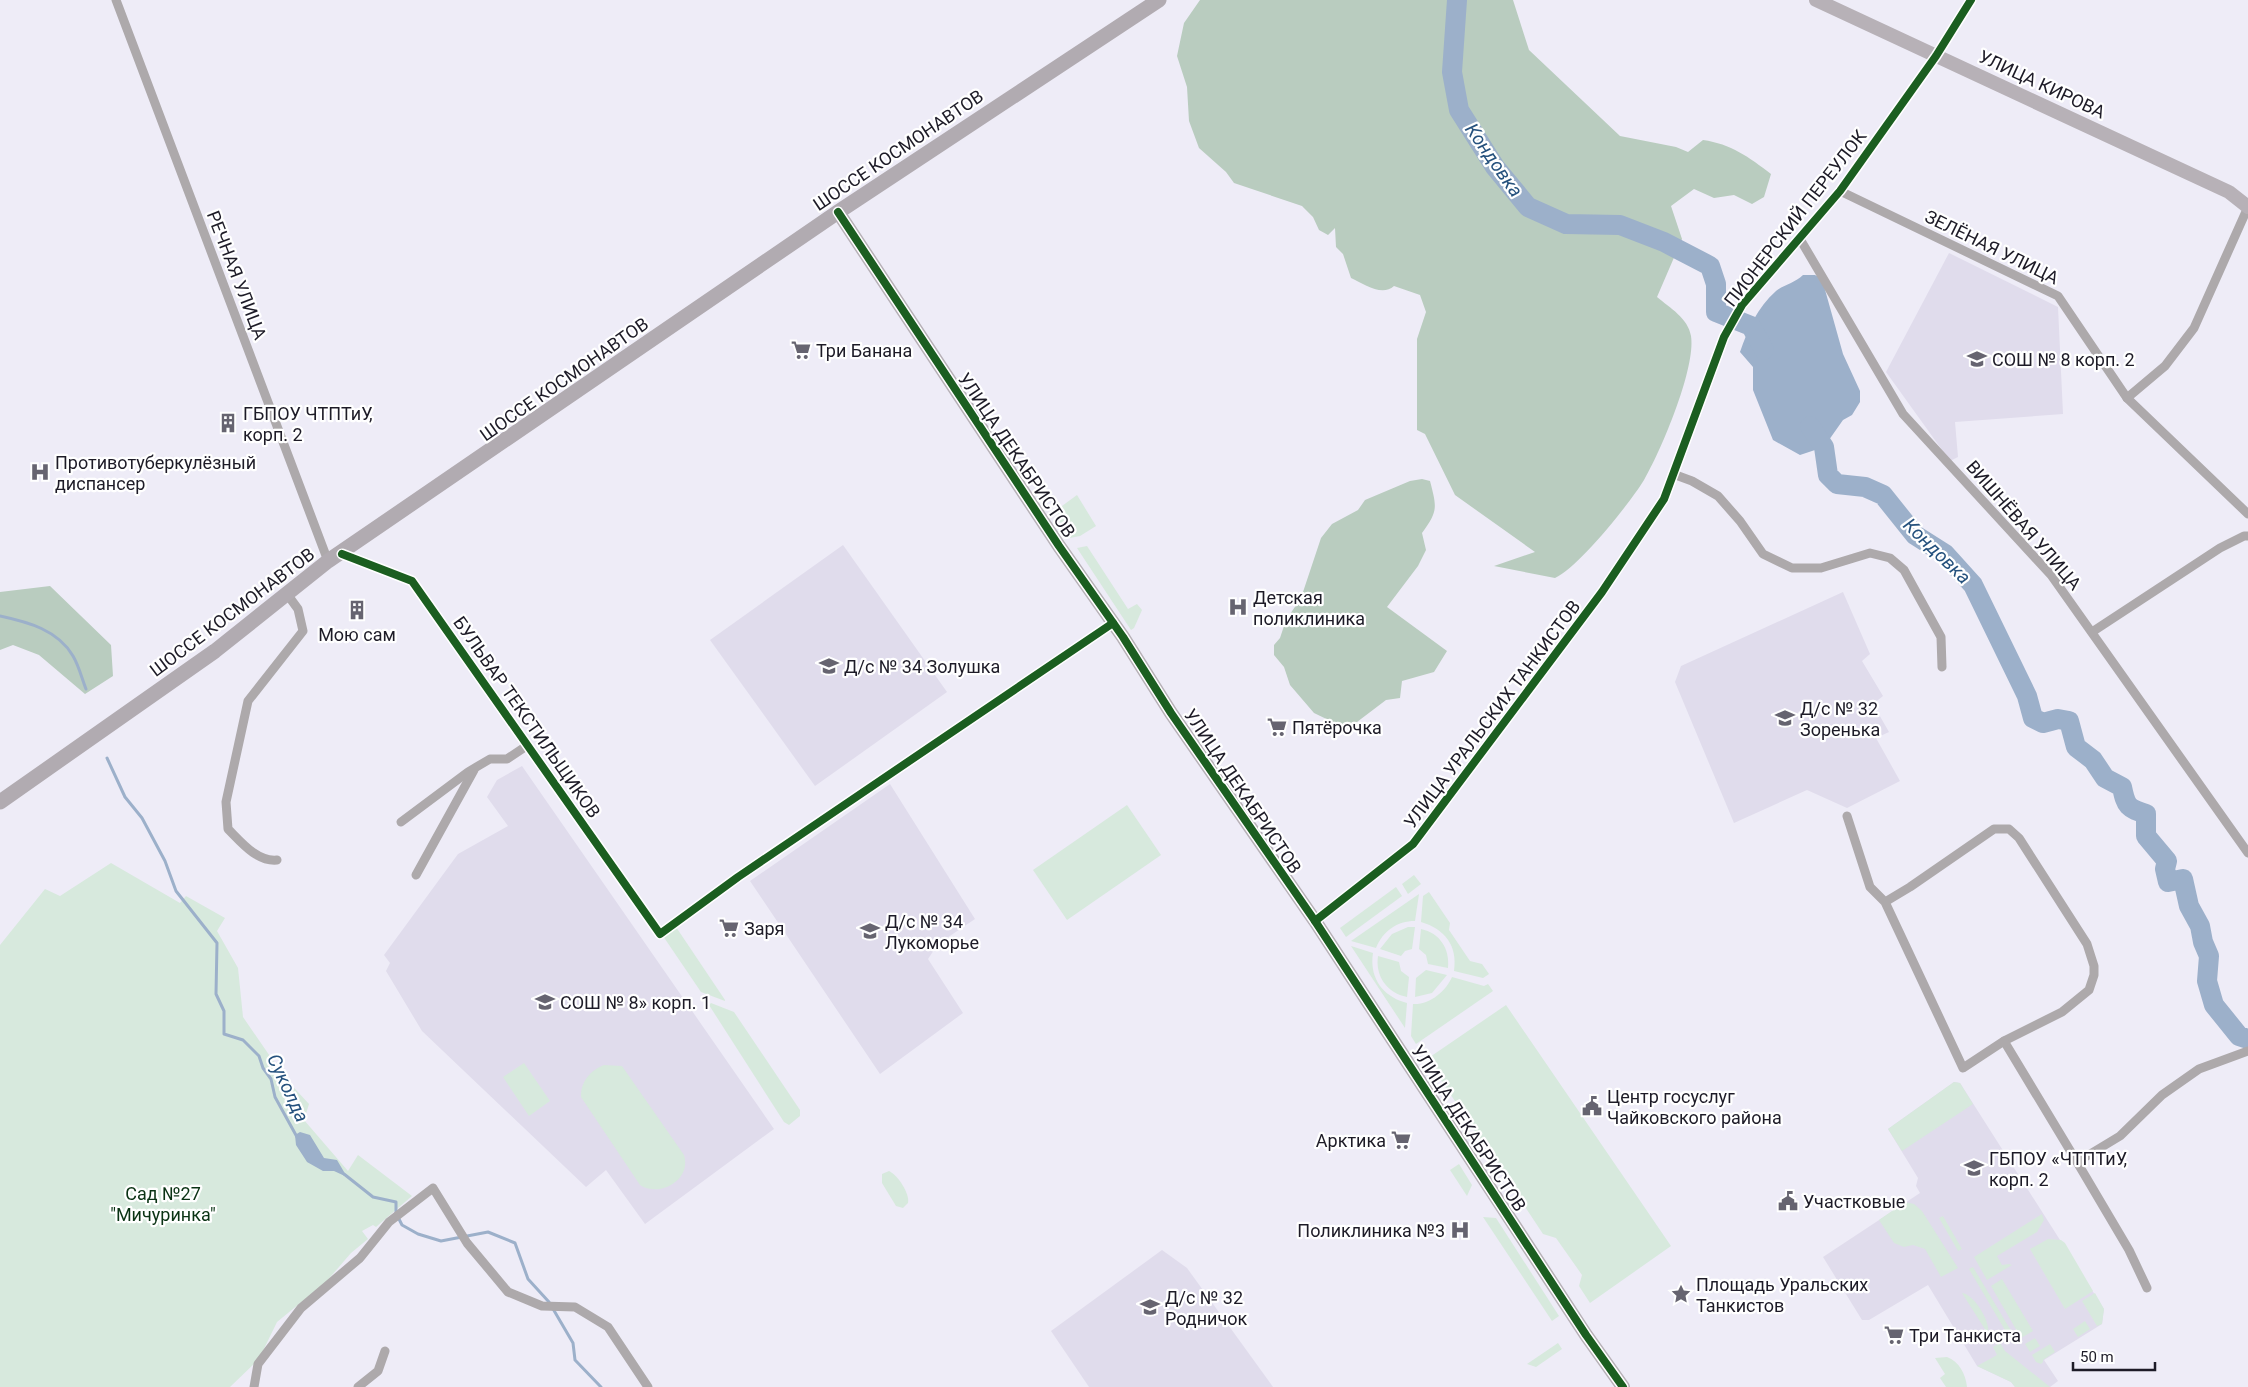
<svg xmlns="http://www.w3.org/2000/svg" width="2248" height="1387" font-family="Roboto,sans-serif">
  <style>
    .education { fill: #e0dcec }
    .green { fill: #d7e9dd }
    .forest { fill: #b9ccbf }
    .water { fill: #9cb0ca }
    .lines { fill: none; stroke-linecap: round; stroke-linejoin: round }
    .stream { stroke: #9cb0ca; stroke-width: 3 }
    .river { stroke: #9cb0ca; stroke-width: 20 }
    .street { stroke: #ada9ab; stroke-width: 9 }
    .secondary { stroke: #b7b1b7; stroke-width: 14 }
    .primary { stroke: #b1abb1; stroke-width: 15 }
    .cycleway-casing { stroke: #fff; stroke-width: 11 }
    .cycleway { stroke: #1b5e20; stroke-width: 8 }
    .labels { text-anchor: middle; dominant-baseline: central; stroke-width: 4.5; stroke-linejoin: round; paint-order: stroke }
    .street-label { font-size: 18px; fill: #1d1b27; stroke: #fff }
    .poi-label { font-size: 18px; fill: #1d1b27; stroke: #fff; text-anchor: start }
    .park-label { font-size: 18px; fill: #0a3314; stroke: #fff }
    .water-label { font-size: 19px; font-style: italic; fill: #25517d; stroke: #fff }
  </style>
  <rect width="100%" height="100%" fill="#eeecf7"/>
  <g class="education">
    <path d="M 1949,253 L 2058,307 L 2063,414 L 1955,422 L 1958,457 L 1950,461 L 1886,372 Z"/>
    <path d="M 843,545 L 947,692 L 815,786 L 710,640 Z"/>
    <path d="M 1843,592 L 1870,654 L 1862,661 L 1883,696 L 1873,704 L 1889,732 L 1876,738 L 1900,781 L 1847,808 L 1807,790 L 1734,823 L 1675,682 L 1681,666 Z"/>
    <path d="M 522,766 L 774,1129 L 645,1224 L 606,1170 L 586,1187 L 422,1031 L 386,971 L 390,963 L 384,955 L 458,854 L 508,826 L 487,797 L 497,780 Z"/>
    <path d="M 890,784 L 975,919 L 938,944 L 928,959 L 963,1013 L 880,1074 L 750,881 Z"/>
    <path d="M 1954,1082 L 1960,1083 L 2104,1309 L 2102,1324 L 2044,1360 L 2058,1381 L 2050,1387 L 2015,1387 L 2011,1382 L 1977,1366 L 1928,1285 L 1869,1320 L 1862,1320 L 1823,1257 L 1920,1193 L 1916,1186 L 1918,1178 L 1888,1129 Z"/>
    <path d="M 1162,1250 L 1187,1268 L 1273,1387 L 1089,1387 L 1051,1331 Z"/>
  </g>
  <g class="green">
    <path d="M 1077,495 L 1096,526 L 1080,536 L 1070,538 L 1057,517 L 1062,506 Z"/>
    <path d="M 1087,546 L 1128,609 L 1137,604 L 1142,610 L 1134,628 L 1131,630 L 1077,548 Z"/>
    <path d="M 1127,805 L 1161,855 L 1067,920 L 1033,870 Z"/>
    <path d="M 111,863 L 180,903 L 186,896 L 225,918 L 217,931 L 238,968 L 243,1017 L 285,1078 L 309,1104 L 304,1120 L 348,1171 L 358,1155 L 412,1196 L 376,1227 L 373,1225 L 362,1231 L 368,1239 L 351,1253 L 326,1282 L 277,1322 L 259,1359 L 230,1387 L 0,1387 L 0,945 L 45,889 L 60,896 Z"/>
    <path d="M 1414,875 L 1421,884 L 1408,894 L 1402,884 Z"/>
    <path d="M 1396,887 L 1402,896 L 1346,937 L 1340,928 Z"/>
    <path d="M 1429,892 L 1450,923 L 1449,930 L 1470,961 L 1482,964 L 1489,974 L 1483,978 L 1454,971 C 1458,946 1445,929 1421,922 L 1423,896 Z"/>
    <path d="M 1419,894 L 1415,921 C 1397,921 1383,931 1376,948 L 1351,941 Z"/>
    <path d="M 676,927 L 725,1000 L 725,1001 L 701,992 L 663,936 Z"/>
    <path d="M 1408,927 L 1415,927 L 1412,949 L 1405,951 L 1401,956 L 1380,949 L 1392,934 Z"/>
    <path d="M 1421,929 C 1440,933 1450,949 1448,968 L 1428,964 L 1426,955 L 1419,949 Z"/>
    <path d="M 1351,946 L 1373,953 C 1369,978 1383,997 1407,1003 L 1405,1028 Z"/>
    <path d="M 1378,956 L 1399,962 L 1401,971 L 1409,977 L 1407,997 C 1387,993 1375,976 1378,956 Z"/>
    <path d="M 1426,970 L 1447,975 L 1432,993 L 1415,997 L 1416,978 Z"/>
    <path d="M 1452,977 L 1484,986 L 1488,984 L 1493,991 L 1416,1044 L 1411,1036 L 1413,1004 C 1430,1005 1446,991 1452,977 Z"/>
    <path d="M 711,1003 L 734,1012 L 800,1110 L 800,1116 L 789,1125 L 784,1122 L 709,1005 Z"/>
    <path d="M 1506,1005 L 1671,1246 L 1590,1303 L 1579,1286 L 1582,1275 L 1556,1238 L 1543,1234 L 1427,1059 Z"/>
    <path d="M 524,1063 L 550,1101 L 529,1116 L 503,1077 Z"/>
    <path d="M 604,1065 L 622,1066 L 684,1155 C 692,1180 659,1198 640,1185 L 581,1097 C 580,1082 591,1070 604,1065 Z"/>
    <path d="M 1954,1082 L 1960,1083 L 1973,1104 L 1902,1151 L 1888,1129 Z"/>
    <path d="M 1459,1164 L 1472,1185 L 1467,1196 L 1450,1170 Z"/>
    <path d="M 889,1171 C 898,1175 910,1194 908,1203 L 903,1208 L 896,1206 L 882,1183 L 882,1174 Z"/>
    <path d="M 1905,1202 L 1914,1204 L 1922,1211 L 1958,1268 L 1941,1277 L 1925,1249 L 1913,1245 L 1904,1247 L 1894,1243 L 1879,1220 Z"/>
    <path d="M 2042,1214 L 2044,1220 L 2037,1232 L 1997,1256 L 2002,1265 L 2009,1264 L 2012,1265 L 1987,1280 L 1974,1257 Z"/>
    <path d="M 1943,1216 L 1962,1249 L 1958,1251 L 1939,1218 Z"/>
    <path d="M 1483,1217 L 1496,1218 L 1559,1316 L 1552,1321 Z"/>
    <path d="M 2048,1239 L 2061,1240 L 2065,1243 L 2093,1291 L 2065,1309 L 2030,1249 Z"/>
    <path d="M 1973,1267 L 2016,1339 L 2012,1342 L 1969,1269 Z"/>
    <path d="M 2002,1279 L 2033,1331 L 2021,1338 L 1991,1286 Z"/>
    <path d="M 1962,1293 C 1974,1294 1991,1322 1988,1334 Z"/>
    <path d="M 2095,1293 L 2104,1309 L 2102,1324 L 2097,1326 L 2082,1301 Z"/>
    <path d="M 2085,1321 L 2090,1329 L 2078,1337 L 2073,1329 Z"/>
    <path d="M 2035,1338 L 2040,1346 L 2030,1352 L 2025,1344 Z"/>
    <path d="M 1558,1343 L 1562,1349 L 1536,1367 L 1527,1364 Z"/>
    <path d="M 2000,1343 L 2005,1351 L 2050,1387 L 2015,1387 L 2011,1382 L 1977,1366 L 1997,1355 L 1993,1347 Z"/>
    <path d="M 2050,1344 L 2055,1352 L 2043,1360 L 2043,1362 L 2041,1364 L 2036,1362 L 2032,1355 Z"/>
    <path d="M 1947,1357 C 1959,1361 1966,1375 1967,1387 L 1946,1387 L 1940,1378 L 1945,1374 L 1935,1358 Z"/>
  </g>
  <g class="forest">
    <path d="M 1200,0 L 1513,0 L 1529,50 L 1620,136 L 1676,147 L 1688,152 L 1703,140 C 1731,144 1749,157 1771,174 L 1764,197 L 1752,204 L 1734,195 L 1714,198 L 1694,189 L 1671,206 L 1682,239 L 1657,297 C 1670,308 1688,318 1691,336 C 1696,368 1661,451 1644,480 C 1630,503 1578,568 1555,578 L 1494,566 L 1535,552 L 1455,495 L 1425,434 L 1417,430 L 1417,339 L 1426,312 L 1420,295 L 1394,286 C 1382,297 1364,284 1351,278 L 1343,254 L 1336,247 L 1335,228 L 1328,235 L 1319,230 L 1313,217 L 1302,206 L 1234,183 L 1226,172 L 1199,148 L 1189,121 L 1187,87 L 1177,56 L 1184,23 Z"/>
    <path d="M 1422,479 L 1430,481 C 1437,508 1438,511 1422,533 L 1426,550 L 1418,566 L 1387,607 L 1447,651 L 1434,672 L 1402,681 L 1400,698 L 1386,700 L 1357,722 L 1341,726 L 1314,713 L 1290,685 L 1284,667 L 1274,655 L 1274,645 L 1280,638 L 1286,620 L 1301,598 L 1321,538 L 1332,524 L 1358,510 L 1365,500 L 1410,481 Z"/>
    <path d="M 50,586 L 111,645 L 113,676 L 85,694 L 39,655 L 13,645 L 0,650 L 0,592 Z"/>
  </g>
  <g class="water">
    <path d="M 1803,275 L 1815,275 L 1822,279 L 1843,354 L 1860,391 L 1860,402 L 1852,415 L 1843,420 L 1824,447 L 1800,455 L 1773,440 L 1753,390 L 1753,367 L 1740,352 C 1748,329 1757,308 1776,291 C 1785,284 1795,283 1803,275 Z"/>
    <path d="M 300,1132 L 310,1135 L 324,1158 L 337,1160 L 347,1177 L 334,1171 L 323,1171 L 307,1162 L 296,1145 L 295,1135 Z"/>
  </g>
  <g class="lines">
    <g class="stream">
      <path d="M 0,616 C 28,622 58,630 73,656 C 79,666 82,679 86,689"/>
      <path d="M 107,758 L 125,797 L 142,818 L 165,861 L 176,891 L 217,943 L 216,994 L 224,1011 L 224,1034 L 243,1040 L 259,1056 L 263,1068 L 271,1079 L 275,1097 L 297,1137"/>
      <path d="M 344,1174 L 373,1197 L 396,1202 L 396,1213 L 402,1225 L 418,1234 L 441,1241 L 488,1232 L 515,1243 L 528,1279 L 549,1302 L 573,1343 L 575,1360 L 601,1387"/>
    </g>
    <g class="river">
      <path d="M 1457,0 L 1452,72 L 1459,110 L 1495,167 L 1528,207 L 1566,224 L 1620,225 L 1664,242 L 1710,266 L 1716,284 L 1716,312 L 1751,326 L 1764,350"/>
      <path d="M 1810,426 L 1824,447 L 1828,475 L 1837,484 L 1865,487 L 1883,495 L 1915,535 L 1945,554 L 1973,585 L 2027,696 L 2033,718 L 2043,723 L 2058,719 L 2069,721 L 2076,747 L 2093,760 L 2105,778 L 2122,787 C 2126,807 2128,808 2146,814 L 2146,836 L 2167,861 L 2165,869 L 2168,882 L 2183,879 L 2189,906 L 2200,926 L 2203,942 L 2209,956 L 2207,981 L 2214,1005 L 2239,1036 L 2248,1039"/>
    </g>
    <g class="street">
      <path d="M 116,0 L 328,561"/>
      <path d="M 1840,191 L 2058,296 L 2127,398 L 2248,514"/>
      <path d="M 1800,239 L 1903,414 L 2051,575 L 2248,853"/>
      <path d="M 2127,398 L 2165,366 L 2194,328 L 2248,207"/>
      <path d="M 1673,474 L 1692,481 L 1718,496 L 1740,521 L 1763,554 L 1792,568 L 1821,568 L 1870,553 L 1890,558 L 1904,570 L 1941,637 L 1942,667"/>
      <path d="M 342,554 L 412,581 L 660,934 L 738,877 L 1113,623"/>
      <path d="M 2092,632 L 2220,548 L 2244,536 L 2248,536"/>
      <path d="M 1847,816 L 1870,887 L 1885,902 L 1963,1068 L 2004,1041 L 2062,1012 L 2089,990 L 2094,975 L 2094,966 L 2087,944 L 2019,838 L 2009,829 L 1994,829 L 1910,887 L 1885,902"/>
      <path d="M 401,822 L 468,772 L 490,759 L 507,759 L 528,745"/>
      <path d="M 277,860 C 257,862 241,842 228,829 L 226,802 L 248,701 L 303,631 L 298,609 L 287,594"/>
      <path d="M 416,875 L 474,770"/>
      <path d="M 1315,921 L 1413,844 L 1602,592 L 1664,499 L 1724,337 L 1742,305 L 1840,191 L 1936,56 L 1971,0"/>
      <path d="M 2004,1041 L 2077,1162"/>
      <path d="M 2147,1288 L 2129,1250 L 2077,1162 L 2120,1136 L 2162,1095 L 2199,1069 L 2248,1051"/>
      <path d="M 254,1387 L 258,1364 L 301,1308 L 360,1258 L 389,1222 L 433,1188 L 467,1243 L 508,1292 L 542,1306 L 575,1307 L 608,1327 L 648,1387"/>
      <path d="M 358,1387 L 378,1371 L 385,1351"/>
    </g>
    <g class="secondary">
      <path d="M 1816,0 L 2229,192 L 2248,207"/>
      <path d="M 838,212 L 1059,546 L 1123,637 L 1171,713 L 1315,921 L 1586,1335 L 1623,1387"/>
    </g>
    <path class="primary" d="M 0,802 L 215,651 L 328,561 L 838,212 L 1159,0"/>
    <defs>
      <g id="cycleway">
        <path d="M 838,212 L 1059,546 L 1123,637 L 1171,713 L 1315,921 L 1586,1335 L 1623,1387"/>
        <path d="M 342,554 L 412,581 L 660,934 L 738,877 L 1113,623"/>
        <path d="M 1315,921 L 1413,844 L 1602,592 L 1664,499 L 1724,337 L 1742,305 L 1840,191 L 1936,56 L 1971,0"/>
      </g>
    </defs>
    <use href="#cycleway" class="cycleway-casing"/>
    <use href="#cycleway" class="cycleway"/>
  </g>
  <defs>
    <symbol id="supermarket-bare" viewBox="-9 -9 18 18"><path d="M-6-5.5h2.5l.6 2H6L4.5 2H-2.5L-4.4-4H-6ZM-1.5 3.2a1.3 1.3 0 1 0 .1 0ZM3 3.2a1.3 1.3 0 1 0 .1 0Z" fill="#666470" stroke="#fff" stroke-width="2.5" paint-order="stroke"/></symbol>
    <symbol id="school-bare" viewBox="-9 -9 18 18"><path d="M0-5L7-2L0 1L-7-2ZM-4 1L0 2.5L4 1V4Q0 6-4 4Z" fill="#666470" stroke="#fff" stroke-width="2.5" paint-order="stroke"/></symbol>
    <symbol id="building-bare" viewBox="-9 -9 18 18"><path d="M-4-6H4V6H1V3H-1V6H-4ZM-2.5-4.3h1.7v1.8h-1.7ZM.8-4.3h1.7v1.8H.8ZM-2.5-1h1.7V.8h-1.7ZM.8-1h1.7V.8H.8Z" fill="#666470" stroke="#fff" stroke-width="2.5" paint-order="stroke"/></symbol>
    <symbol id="hospital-bare" viewBox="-9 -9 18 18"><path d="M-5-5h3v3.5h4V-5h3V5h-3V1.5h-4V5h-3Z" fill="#666470" stroke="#fff" stroke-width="2.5" paint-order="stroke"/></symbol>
    <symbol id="civic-bare" viewBox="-9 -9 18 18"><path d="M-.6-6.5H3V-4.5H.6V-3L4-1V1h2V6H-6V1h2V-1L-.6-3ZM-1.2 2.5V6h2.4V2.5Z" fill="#666470" stroke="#fff" stroke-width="2.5" paint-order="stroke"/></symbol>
    <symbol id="university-bare" viewBox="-9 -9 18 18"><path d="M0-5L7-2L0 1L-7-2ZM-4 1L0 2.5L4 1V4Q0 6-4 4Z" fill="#666470" stroke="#fff" stroke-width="2.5" paint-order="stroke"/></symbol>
    <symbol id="sight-bare" viewBox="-9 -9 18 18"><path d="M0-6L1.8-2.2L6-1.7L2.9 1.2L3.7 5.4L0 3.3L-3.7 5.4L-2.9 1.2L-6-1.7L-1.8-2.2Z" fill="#666470" stroke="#fff" stroke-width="2.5" paint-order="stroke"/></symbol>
  </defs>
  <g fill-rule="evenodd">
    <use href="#supermarket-bare" x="787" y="336" width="28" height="28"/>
    <use href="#school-bare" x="1963" y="345" width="28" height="28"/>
    <use href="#building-bare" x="214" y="409" width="28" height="28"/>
    <use href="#hospital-bare" x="26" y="458" width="28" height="28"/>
    <use href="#hospital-bare" x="1224" y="593" width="28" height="28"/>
    <use href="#building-bare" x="343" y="596" width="28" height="28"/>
    <use href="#school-bare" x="815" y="652" width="28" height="28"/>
    <use href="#school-bare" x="1771" y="704" width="28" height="28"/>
    <use href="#supermarket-bare" x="1263" y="713" width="28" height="28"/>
    <use href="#supermarket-bare" x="715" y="914" width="28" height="28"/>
    <use href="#school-bare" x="856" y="917" width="28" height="28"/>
    <use href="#school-bare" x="531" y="988" width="28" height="28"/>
    <use href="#civic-bare" x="1578" y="1092" width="28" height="28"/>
    <use href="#supermarket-bare" x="1387" y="1126" width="28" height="28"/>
    <use href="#university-bare" x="1960" y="1154" width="28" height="28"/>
    <use href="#civic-bare" x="1774" y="1187" width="28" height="28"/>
    <use href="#hospital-bare" x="1446" y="1216" width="28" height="28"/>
    <use href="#sight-bare" x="1667" y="1280" width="28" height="28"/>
    <use href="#school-bare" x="1136" y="1293" width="28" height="28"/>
    <use href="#supermarket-bare" x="1880" y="1321" width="28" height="28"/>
  </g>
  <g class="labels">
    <g class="street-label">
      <text transform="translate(2042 84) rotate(25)">УЛИЦА КИРОВА</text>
      <text transform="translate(898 150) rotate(-34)">ШОССЕ КОСМОНАВТОВ</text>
      <text transform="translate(1795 218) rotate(-52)">ПИОНЕРСКИЙ ПЕРЕУЛОК</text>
      <text transform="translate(1992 247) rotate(26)">ЗЕЛЁНАЯ УЛИЦА</text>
      <text transform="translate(237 275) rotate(69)">РЕЧНАЯ УЛИЦА</text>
      <text transform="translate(564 379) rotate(-35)">ШОССЕ КОСМОНАВТОВ</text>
      <text transform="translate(1017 455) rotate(56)">УЛИЦА ДЕКАБРИСТОВ</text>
      <text transform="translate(2024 525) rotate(49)">ВИШНЁВАЯ УЛИЦА</text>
      <text transform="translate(232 612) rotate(-37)">ШОССЕ КОСМОНАВТОВ</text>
      <text transform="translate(1492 714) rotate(-53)">УЛИЦА УРАЛЬСКИХ ТАНКИСТОВ</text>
      <text transform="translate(527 717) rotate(55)">БУЛЬВАР ТЕКСТИЛЬЩИКОВ</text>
      <text transform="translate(1243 791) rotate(56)">УЛИЦА ДЕКАБРИСТОВ</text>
      <text transform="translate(1469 1128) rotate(57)">УЛИЦА ДЕКАБРИСТОВ</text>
    </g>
    <g class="poi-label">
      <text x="816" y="350">Три Банана</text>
      <text x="1992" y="359">СОШ № 8 корп. 2</text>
      <text x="243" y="413">ГБПОУ ЧТПТиУ,<tspan x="243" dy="21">корп. 2</tspan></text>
      <text x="55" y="462">Противотуберкулёзный<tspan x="55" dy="21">диспансер</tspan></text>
      <text x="1253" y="597">Детская<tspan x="1253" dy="21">поликлиника</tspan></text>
      <text x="357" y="634" text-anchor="middle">Мою сам</text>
      <text x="844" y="666">Д/с № 34 Золушка</text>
      <text x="1800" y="708">Д/с № 32<tspan x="1800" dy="21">Зоренька</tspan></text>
      <text x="1292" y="727">Пятёрочка</text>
      <text x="885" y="921">Д/с № 34<tspan x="885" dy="21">Лукоморье</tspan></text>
      <text x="744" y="928">Заря</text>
      <text x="560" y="1002">СОШ № 8» корп. 1</text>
      <text x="1607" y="1096">Центр госуслуг<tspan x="1607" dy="21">Чайковского района</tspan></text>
      <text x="1386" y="1140" text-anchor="end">Арктика</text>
      <text x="1989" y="1158">ГБПОУ «ЧТПТиУ,<tspan x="1989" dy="21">корп. 2</tspan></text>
      <text x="1803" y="1201">Участковые</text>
      <text x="1445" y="1230" text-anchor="end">Поликлиника №3</text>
      <text x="1696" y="1284">Площадь Уральских<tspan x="1696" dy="21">Танкистов</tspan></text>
      <text x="1165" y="1297">Д/с № 32<tspan x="1165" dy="21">Родничок</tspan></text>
      <text x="1909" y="1335">Три Танкиста</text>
    </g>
    <g class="park-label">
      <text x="163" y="1193">Сад №27<tspan x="163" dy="21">"Мичуринка"</tspan></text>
    </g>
    <g class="water-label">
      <text transform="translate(1494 160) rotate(55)">Кондовка</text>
      <text transform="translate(1937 551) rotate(44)">Кондовка</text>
      <text transform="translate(288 1088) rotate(65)">Суколда</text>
    </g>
  </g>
  <path d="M2073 1362v8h82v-8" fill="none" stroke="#1d1b27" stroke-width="2.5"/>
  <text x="2080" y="1362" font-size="15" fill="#1d1b27" stroke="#ffffff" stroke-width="4" paint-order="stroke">50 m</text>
</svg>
